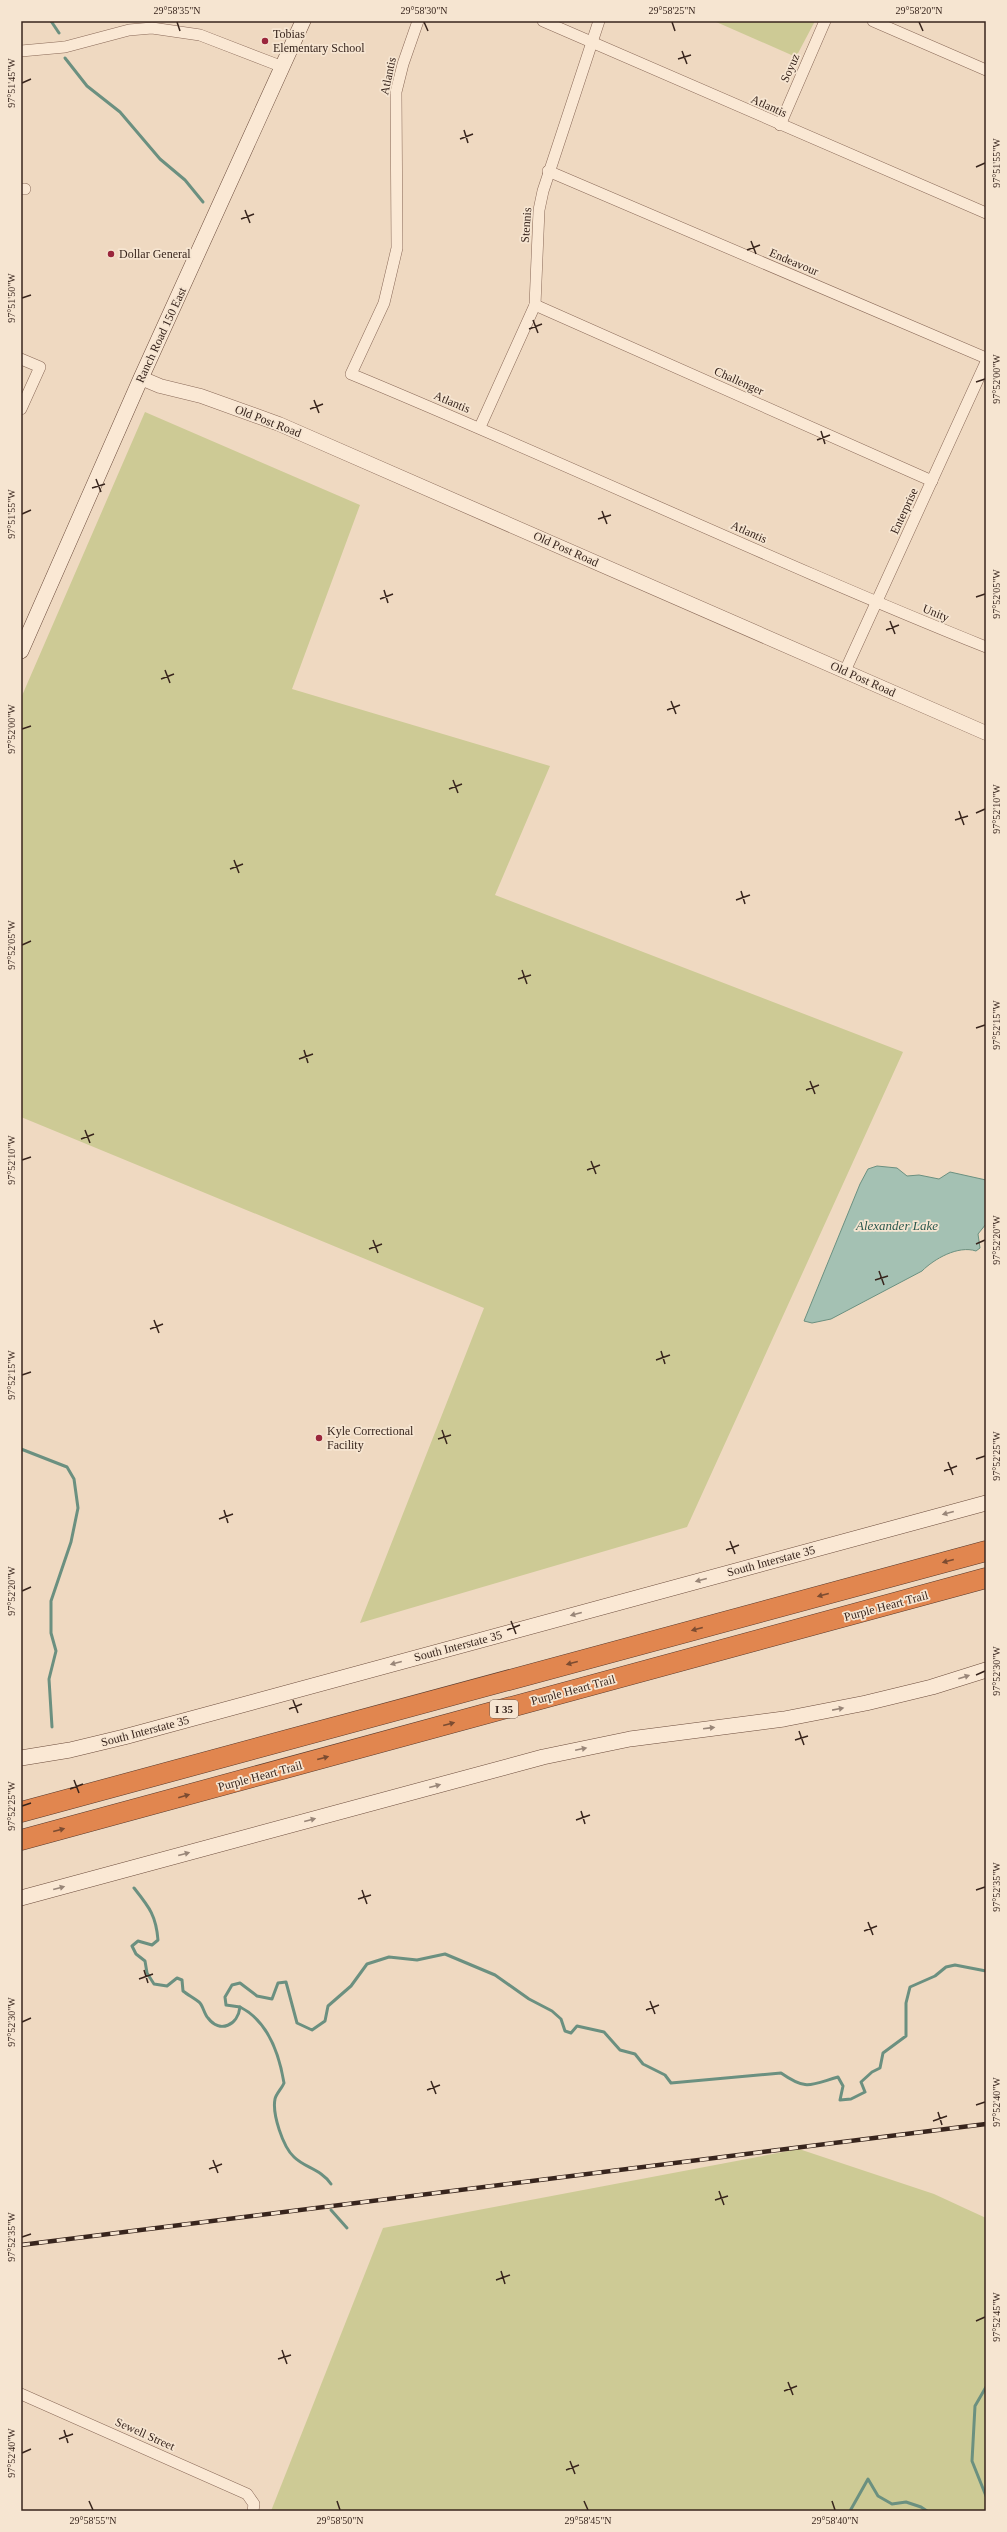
<svg xmlns="http://www.w3.org/2000/svg" width="1007" height="2532" font-family="Georgia,serif">
  <style>
    .green { fill: #cdca95 }
    .water { fill: #a4c1b3; stroke: #6b9080 }
    .lines { fill: none; stroke-linecap: round; stroke-linejoin: round }
    .stream { stroke: #6b9080; stroke-width: 3 }
    .minor-casing { stroke: #896958; stroke-width: 12 }
    .tertiary-casing { stroke: #896958; stroke-width: 15 }
    .secondary-casing { stroke: #6b4b3b; stroke-width: 16 }
    .motorway-casing { stroke: #57392d; stroke-width: 21 }
    .minor { stroke: #fae8d4; stroke-width: 11 }
    .tertiary { stroke: #fae8d4; stroke-width: 14 }
    .secondary { stroke: #fae8d4; stroke-width: 15 }
    .motorway { stroke: #e1864f; stroke-width: 20 }
    .rail-casing { stroke: #38251d; stroke-width: 4.5 }
    .rail { stroke: #f6e5d1; stroke-width: 3; stroke-dasharray: 9; stroke-linecap: butt }
    .oneway { fill: #998678 }
    .oneway2 { fill: #7c4c31 }
    .ticks { fill: none; stroke: #38251d; stroke-width: 1.5 }
    .poi-dot { fill: #9a263c; stroke: #f6e5d1; stroke-width: 1.5 }
    .labels { text-anchor: middle; dominant-baseline: central; stroke-width: 3.5; stroke-linejoin: round; paint-order: stroke }
    .shield { fill: #f6e5d1; stroke: #715f53; stroke-width: 1 }
    .shield-label { font-size: 11px; font-weight: bold; fill: #38251d }
    .poi-label { font-size: 12px; fill: #38251d; stroke: #f6e5d1; text-anchor: start }
    .street-label { font-size: 12px; fill: #38251d; stroke: #f6e5d1 }
    .water-label { font-size: 13px; font-style: italic; fill: #2c594e; stroke: #f6e5d1 }
    .neatline { fill: none; stroke: #38251d; stroke-width: 1.5 }
    .ticks-label { font-size: 10px; text-anchor: middle; fill: #38251d }
  </style>
  <rect width="100%" height="100%" fill="#efd9c1"/>
  <g class="green">
    <path d="M 714,21 L 815,21 L 796,57 Z"/>
    <path d="M 145,412 L 360,505 L 292,689 L 550,766 L 495,895 L 903,1052 L 687,1527 L 360,1623 L 484,1308 L 21,1117 L 21,698 Z"/>
    <path d="M 799,2149 L 934,2194 L 986,2218 L 986,2511 L 271,2511 L 383,2228 Z"/>
  </g>
  <path class="water" d="M 877,1166 L 897,1168 L 907,1176 L 919,1175 L 939,1179 L 950,1172 L 986,1180 L 986,1224 L 978,1234 L 980,1248 L 976,1251 C 958,1245 934,1259 922,1271 L 831,1319 L 812,1323 L 804,1321 L 860,1184 L 868,1169 Z"/>
  <g class="lines">
    <g class="stream">
      <path d="M 51,21 L 59,33"/>
      <path d="M 65,58 L 87,86 L 120,112 L 160,159 L 185,180 L 203,202"/>
      <path d="M 21,1449 L 67,1467 L 74,1479 L 78,1508 L 71,1542 L 51,1601 L 51,1633 L 56,1651 L 49,1679 L 52,1727"/>
      <path d="M 134,1888 C 149,1907 156,1915 158,1940 L 152,1945 L 138,1941 L 132,1946 L 136,1954 L 145,1961 L 147,1973 L 154,1984 L 167,1986 L 177,1978 L 182,1980 L 183,1991 C 188,1995 194,1998 199,2002 C 203,2005 204,2014 208,2018 C 220,2034 238,2025 240,2007 C 268,2021 279,2053 284,2083 C 282,2088 276,2094 275,2099 C 272,2114 283,2147 294,2157 C 305,2168 321,2169 331,2184"/>
      <path d="M 240,2007 L 226,2005 L 225,1997 L 232,1985 L 240,1983 L 257,1996 L 272,1999 L 278,1983 L 286,1982 L 297,2023 L 312,2030 L 325,2021 L 328,2006 L 351,1986 L 367,1964 L 389,1957 L 417,1960 L 445,1954 L 495,1975 L 529,1999 L 552,2011 L 561,2019 L 565,2031 L 571,2033 L 577,2026 L 604,2032 L 620,2050 L 635,2054 L 643,2064 L 665,2075 L 671,2083 L 781,2073 C 807,2091 810,2085 838,2077 L 843,2086 L 840,2100 L 851,2099 L 865,2092 L 861,2082 L 872,2072 L 880,2068 L 883,2053 L 906,2036 L 906,2003 L 910,1987 L 935,1976 L 946,1967 L 955,1965 L 986,1971"/>
      <path d="M 331,2210 L 347,2228"/>
      <path d="M 986,2387 L 975,2406 L 972,2461 L 986,2496"/>
      <path d="M 850,2511 L 868,2479 L 878,2496 L 892,2504 L 906,2502 L 921,2507 L 927,2511"/>
    </g>
    <defs>
      <g id="minor">
        <path d="M 418,21 L 403,64 L 396,92 L 397,248 L 384,303 L 351,374 C 564,462 772,561 986,647"/>
        <path d="M 543,21 L 986,213"/>
        <path d="M 873,21 L 986,70"/>
        <path d="M 21,51 L 65,47 L 129,30 L 152,28 L 200,35 L 283,67"/>
        <path d="M 780,125 L 825,21"/>
        <path d="M 548,171 L 986,358"/>
        <path d="M 21,189 L 25,189"/>
        <path d="M 535,305 L 932,481"/>
        <path d="M 21,359 L 40,367 L 21,409"/>
        <path d="M 480,427 L 535,305 L 539,210 L 543,191 L 599,21"/>
        <path d="M 845,671 L 986,362"/>
        <path d="M 21,2394 L 247,2494 L 254,2504 L 253,2511"/>
      </g>
      <path id="tertiary" d="M 141,378 L 160,386 L 201,396 L 279,424 L 986,733"/>
      <g id="secondary">
        <path d="M 21,651 L 141,378 L 303,21"/>
        <path d="M 21,1758 L 70,1750 L 124,1737 L 986,1503"/>
        <path d="M 21,1898 L 543,1757 L 630,1739 L 784,1719 L 866,1703 L 932,1687 L 986,1670"/>
      </g>
      <g id="motorway">
        <path d="M 21,1812 L 986,1551"/>
        <path d="M 21,1840 L 986,1578"/>
      </g>
    </defs>
    <use href="#minor" class="minor-casing"/>
    <use href="#tertiary" class="tertiary-casing"/>
    <use href="#secondary" class="secondary-casing"/>
    <use href="#motorway" class="motorway-casing"/>
    <use href="#minor" class="minor"/>
    <use href="#tertiary" class="tertiary"/>
    <use href="#secondary" class="secondary"/>
    <use href="#motorway" class="motorway"/>
    <defs>
      <path id="rail" d="M 21,2245 L 986,2124"/>
    </defs>
    <use href="#rail" class="rail-casing"/>
    <use href="#rail" class="rail"/>
  </g>
  <defs><path id="oneway-solid" d="M-6-.8H1V-3.2L6.5 0L1 3.2V.8H-6Z"/></defs>
  <g class="oneway">
    <use href="#oneway-solid" transform="translate(948 1513) rotate(165)"/>
    <use href="#oneway-solid" transform="translate(701 1580) rotate(165)"/>
    <use href="#oneway-solid" transform="translate(576 1614) rotate(165)"/>
    <use href="#oneway-solid" transform="translate(396 1663) rotate(165)"/>
    <use href="#oneway-solid" transform="translate(964 1677) rotate(-18)"/>
    <use href="#oneway-solid" transform="translate(838 1709) rotate(-11)"/>
    <use href="#oneway-solid" transform="translate(709 1728) rotate(-7)"/>
    <use href="#oneway-solid" transform="translate(581 1749) rotate(-12)"/>
    <use href="#oneway-solid" transform="translate(435 1786) rotate(-15)"/>
    <use href="#oneway-solid" transform="translate(310 1820) rotate(-15)"/>
    <use href="#oneway-solid" transform="translate(184 1854) rotate(-15)"/>
    <use href="#oneway-solid" transform="translate(59 1888) rotate(-15)"/>
  </g>
  <g class="oneway2">
    <use href="#oneway-solid" transform="translate(948 1561) rotate(165)"/>
    <use href="#oneway-solid" transform="translate(823 1595) rotate(165)"/>
    <use href="#oneway-solid" transform="translate(697 1629) rotate(165)"/>
    <use href="#oneway-solid" transform="translate(572 1663) rotate(165)"/>
    <use href="#oneway-solid" transform="translate(449 1724) rotate(-15)"/>
    <use href="#oneway-solid" transform="translate(323 1758) rotate(-15)"/>
    <use href="#oneway-solid" transform="translate(184 1796) rotate(-16)"/>
    <use href="#oneway-solid" transform="translate(59 1830) rotate(-15)"/>
  </g>
  <path class="ticks" d="M 177,22 L 180,31M 424,22 L 428,31M 672,22 L 675,31M 919,22 L 923,31M 682,51 L 687,64M 678,59 L 691,55M 22,83 L 31,79M 464,130 L 468,143M 460,139 L 473,134M 976,167 L 985,163M 245,210 L 250,223M 241,219 L 254,214M 751,241 L 756,254M 747,250 L 760,245M 22,298 L 31,295M 533,320 L 538,333M 529,329 L 542,324M 976,382 L 985,379M 314,400 L 319,413M 310,409 L 323,404M 821,431 L 825,444M 817,440 L 830,435M 96,479 L 101,492M 92,488 L 105,484M 602,511 L 607,524M 22,514 L 31,510M 598,519 L 611,515M 384,590 L 388,603M 976,597 L 985,594M 380,599 L 393,594M 890,621 L 895,634M 886,630 L 899,625M 165,670 L 170,683M 161,679 L 174,674M 671,701 L 676,714M 667,710 L 680,705M 22,729 L 31,726M 453,780 L 458,793M 449,789 L 462,784M 959,811 L 964,825M 976,813 L 985,809M 955,820 L 968,816M 234,860 L 239,873M 230,869 L 243,864M 741,891 L 745,904M 736,900 L 750,895M 22,945 L 31,941M 522,970 L 527,984M 518,979 L 531,975M 976,1028 L 985,1025M 304,1050 L 308,1063M 299,1059 L 313,1054M 810,1081 L 815,1094M 806,1090 L 819,1085M 85,1130 L 90,1143M 81,1139 L 94,1134M 22,1160 L 31,1157M 591,1161 L 596,1174M 587,1170 L 600,1165M 373,1240 L 378,1253M 976,1244 L 985,1240M 369,1249 L 382,1244M 879,1271 L 884,1285M 875,1280 L 888,1276M 154,1320 L 159,1333M 150,1329 L 163,1324M 661,1351 L 665,1364M 656,1360 L 670,1355M 22,1375 L 31,1372M 442,1430 L 447,1444M 438,1439 L 451,1435M 976,1459 L 985,1456M 948,1462 L 953,1475M 944,1471 L 957,1466M 224,1510 L 228,1523M 219,1519 L 233,1514M 730,1541 L 735,1554M 726,1550 L 739,1545M 22,1591 L 31,1587M 511,1621 L 516,1634M 507,1630 L 520,1625M 976,1675 L 985,1671M 293,1700 L 298,1713M 289,1709 L 302,1704M 799,1731 L 804,1745M 795,1740 L 808,1736M 74,1780 L 79,1793M 70,1789 L 83,1784M 22,1806 L 31,1803M 581,1811 L 585,1824M 576,1820 L 590,1815M 362,1890 L 367,1904M 976,1890 L 985,1887M 358,1899 L 371,1895M 868,1922 L 873,1935M 864,1931 L 877,1926M 144,1970 L 148,1983M 139,1979 L 153,1974M 650,2001 L 655,2014M 646,2010 L 659,2005M 22,2022 L 31,2018M 431,2081 L 436,2094M 427,2090 L 440,2085M 976,2105 L 985,2102M 938,2112 L 942,2125M 933,2121 L 947,2116M 213,2160 L 218,2173M 209,2169 L 222,2164M 719,2191 L 724,2205M 715,2200 L 728,2196M 22,2237 L 31,2234M 501,2271 L 505,2284M 496,2280 L 510,2275M 976,2321 L 985,2317M 282,2350 L 287,2364M 278,2359 L 291,2355M 788,2382 L 793,2395M 784,2391 L 797,2386M 64,2430 L 68,2443M 59,2439 L 73,2434M 22,2453 L 31,2449M 570,2461 L 575,2474M 566,2470 L 579,2465M 89,2501 L 93,2510M 337,2501 L 340,2510M 584,2501 L 588,2510M 832,2501 L 835,2510"/>
  <g class="poi-dot">
    <circle cx="265" cy="41" r="4"/>
    <circle cx="111" cy="254" r="4"/>
    <circle cx="319" cy="1438" r="4"/>
  </g>
  <g class="labels">
    <rect class="shield" x="490" y="1700" width="28" height="18" rx="3"/>
    <g class="shield-label">
      <text x="504" y="1709">I 35</text>
    </g>
    <g class="poi-label">
      <text x="273" y="34">Tobias<tspan x="273" dy="14">Elementary School</tspan></text>
      <text x="119" y="254">Dollar General</text>
      <text x="327" y="1431">Kyle Correctional<tspan x="327" dy="14">Facility</tspan></text>
    </g>
    <g class="street-label">
      <text transform="translate(790 68) rotate(-66)">Soyuz</text>
      <text transform="translate(388 76) rotate(-78)">Atlantis</text>
      <text transform="translate(769 106) rotate(24)">Atlantis</text>
      <text transform="translate(526 225) rotate(-86)">Stennis</text>
      <text transform="translate(794 262) rotate(23)">Endeavour</text>
      <text transform="translate(161 335) rotate(-65)">Ranch Road 150 East</text>
      <text transform="translate(739 381) rotate(24)">Challenger</text>
      <text transform="translate(452 402) rotate(23)">Atlantis</text>
      <text transform="translate(268 421) rotate(21)">Old Post Road</text>
      <text transform="translate(904 511) rotate(-65)">Enterprise</text>
      <text transform="translate(749 532) rotate(24)">Atlantis</text>
      <text transform="translate(566 549) rotate(24)">Old Post Road</text>
      <text transform="translate(936 613) rotate(22)">Unity</text>
      <text transform="translate(863 679) rotate(24)">Old Post Road</text>
      <text transform="translate(771 1561) rotate(-15)">South Interstate 35</text>
      <text transform="translate(886 1606) rotate(-15)">Purple Heart Trail</text>
      <text transform="translate(458 1646) rotate(-15)">South Interstate 35</text>
      <text transform="translate(573 1690) rotate(-15)">Purple Heart Trail</text>
      <text transform="translate(145 1731) rotate(-15)">South Interstate 35</text>
      <text transform="translate(260 1776) rotate(-15)">Purple Heart Trail</text>
      <text transform="translate(145 2434) rotate(24)">Sewell Street</text>
    </g>
    <g class="water-label">
      <text x="897" y="1225">Alexander Lake</text>
    </g>
  </g>
  <rect width="1007" height="2532" fill="none" stroke="#f6e5d1" stroke-width="44"/>
  <rect x="22" y="22" width="963" height="2488" class="neatline"/>
  <g class="ticks-label">
    <text x="177" y="14">29°58'35"N</text>
    <text x="424" y="14">29°58'30"N</text>
    <text x="672" y="14">29°58'25"N</text>
    <text x="919" y="14">29°58'20"N</text>
    <text transform="translate(11 83) rotate(-90)" y="4">97°51'45"W</text>
    <text transform="translate(996 163) rotate(-90)" y="4">97°51'55"W</text>
    <text transform="translate(11 298) rotate(-90)" y="4">97°51'50"W</text>
    <text transform="translate(996 379) rotate(-90)" y="4">97°52'00"W</text>
    <text transform="translate(11 514) rotate(-90)" y="4">97°51'55"W</text>
    <text transform="translate(996 594) rotate(-90)" y="4">97°52'05"W</text>
    <text transform="translate(11 729) rotate(-90)" y="4">97°52'00"W</text>
    <text transform="translate(996 809) rotate(-90)" y="4">97°52'10"W</text>
    <text transform="translate(11 945) rotate(-90)" y="4">97°52'05"W</text>
    <text transform="translate(996 1025) rotate(-90)" y="4">97°52'15"W</text>
    <text transform="translate(11 1160) rotate(-90)" y="4">97°52'10"W</text>
    <text transform="translate(996 1240) rotate(-90)" y="4">97°52'20"W</text>
    <text transform="translate(11 1375) rotate(-90)" y="4">97°52'15"W</text>
    <text transform="translate(996 1456) rotate(-90)" y="4">97°52'25"W</text>
    <text transform="translate(11 1591) rotate(-90)" y="4">97°52'20"W</text>
    <text transform="translate(996 1671) rotate(-90)" y="4">97°52'30"W</text>
    <text transform="translate(11 1806) rotate(-90)" y="4">97°52'25"W</text>
    <text transform="translate(996 1887) rotate(-90)" y="4">97°52'35"W</text>
    <text transform="translate(11 2022) rotate(-90)" y="4">97°52'30"W</text>
    <text transform="translate(996 2102) rotate(-90)" y="4">97°52'40"W</text>
    <text transform="translate(11 2237) rotate(-90)" y="4">97°52'35"W</text>
    <text transform="translate(996 2317) rotate(-90)" y="4">97°52'45"W</text>
    <text transform="translate(11 2453) rotate(-90)" y="4">97°52'40"W</text>
    <text x="93" y="2524">29°58'55"N</text>
    <text x="340" y="2524">29°58'50"N</text>
    <text x="588" y="2524">29°58'45"N</text>
    <text x="835" y="2524">29°58'40"N</text>
  </g>
</svg>
